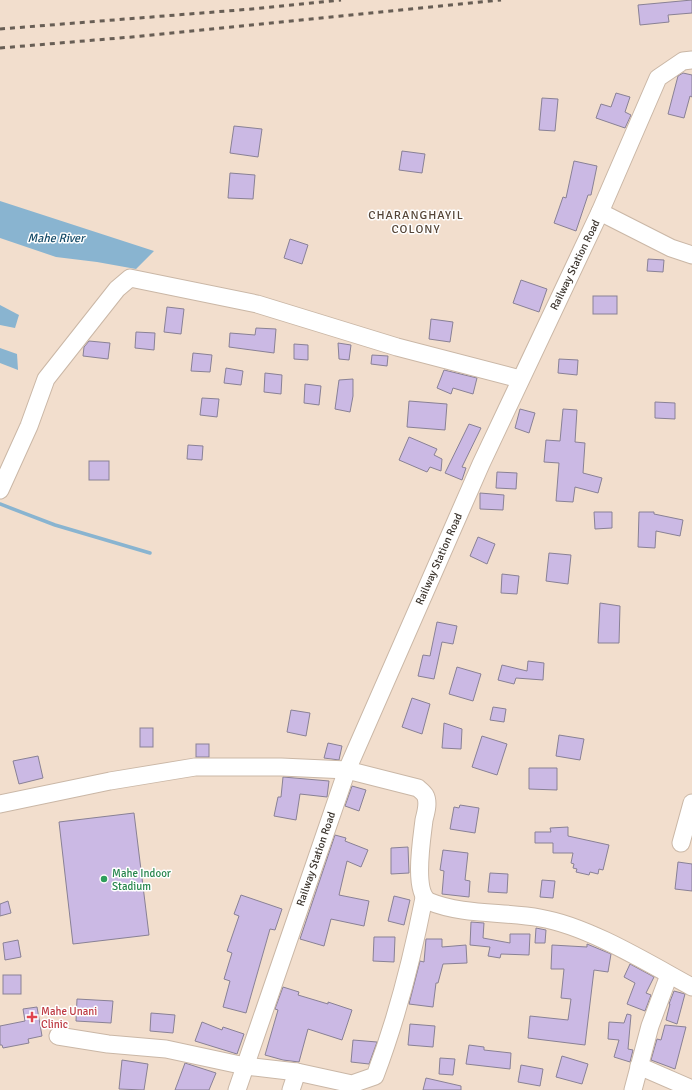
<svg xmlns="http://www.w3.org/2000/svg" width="692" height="1090" font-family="Signika,sans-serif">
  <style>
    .water { fill: #89b4d0 }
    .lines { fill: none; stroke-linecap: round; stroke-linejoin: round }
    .stream { stroke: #89b4d0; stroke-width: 3.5 }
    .building { fill: #cbb9e4; stroke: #898195 }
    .minor-casing { stroke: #cab7a6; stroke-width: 19 }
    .minor { stroke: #fff; stroke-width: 17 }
    .rail { stroke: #685e55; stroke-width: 3; stroke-dasharray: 5 5; stroke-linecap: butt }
    .leisure-dot { fill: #2e9e5b; stroke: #fff; stroke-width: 1.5 }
    .health-dot { fill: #e0444e; stroke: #fff; stroke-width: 1.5 }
    .labels { text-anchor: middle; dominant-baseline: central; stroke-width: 3; stroke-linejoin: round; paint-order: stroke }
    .street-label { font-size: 11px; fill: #3c352e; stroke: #fff }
    .leisure-label { font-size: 11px; fill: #27864d; stroke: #fff; text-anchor: start }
    .health-label { font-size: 11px; fill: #be3a42; stroke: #fff; text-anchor: start }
    .neighbourhood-label { font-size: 12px; letter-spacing: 1px; fill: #554537; stroke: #fff }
    .water-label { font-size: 12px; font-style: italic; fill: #154b68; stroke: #fff }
  </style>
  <rect width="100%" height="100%" fill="#f2decd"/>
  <g class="water">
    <path d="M 0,201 L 154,251 L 136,269 L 97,262 L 56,257 L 0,238 Z"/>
    <path d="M 0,305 L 19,315 L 15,328 L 0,325 Z"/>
    <path d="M 0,348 L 17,354 L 18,370 L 0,363 Z"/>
  </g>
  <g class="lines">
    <path class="stream" d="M 0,504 L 55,525 L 150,553"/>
  </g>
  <g class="building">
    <path d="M 692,0 L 692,13 L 668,15 L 669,22 L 640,25 L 638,5 Z"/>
    <path d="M 683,73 L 692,75 L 692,97 L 690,96 L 684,118 L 668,114 L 678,76 Z"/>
    <path d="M 616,93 L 630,97 L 625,112 L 631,115 L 625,128 L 596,118 L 601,104 L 611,107 Z"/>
    <path d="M 542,98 L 558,99 L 555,131 L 539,130 Z"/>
    <path d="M 234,126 L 262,129 L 258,157 L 230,153 Z"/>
    <path d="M 402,151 L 425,154 L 422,173 L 399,170 Z"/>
    <path d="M 574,161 L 597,166 L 591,195 L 588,195 L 576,231 L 554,223 L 563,197 L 566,198 Z"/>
    <path d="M 230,173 L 255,175 L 253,199 L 228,198 Z"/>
    <path d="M 290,239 L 308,245 L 302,264 L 284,258 Z"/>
    <path d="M 648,259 L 664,260 L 663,272 L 647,271 Z"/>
    <path d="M 521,280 L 547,289 L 539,312 L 513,303 Z"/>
    <rect x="593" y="296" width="24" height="18"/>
    <path d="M 167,307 L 184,309 L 181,334 L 164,332 Z"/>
    <path d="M 431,319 L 453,322 L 450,342 L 429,339 Z"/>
    <path d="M 256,328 L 276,329 L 274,353 L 229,347 L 230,333 L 255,335 Z"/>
    <path d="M 136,332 L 155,333 L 154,350 L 135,348 Z"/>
    <path d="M 89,341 L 110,343 L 108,359 L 83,356 L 84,347 Z"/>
    <path d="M 338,343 L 351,345 L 349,360 L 339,359 Z"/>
    <path d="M 294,344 L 308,345 L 308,360 L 294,359 Z"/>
    <path d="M 193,353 L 212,355 L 210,372 L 191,371 Z"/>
    <path d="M 372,355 L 388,356 L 387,366 L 371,364 Z"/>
    <path d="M 559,359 L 578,360 L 577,375 L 558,373 Z"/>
    <path d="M 226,368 L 243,371 L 241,385 L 224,383 Z"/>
    <path d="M 444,370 L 477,378 L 473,394 L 453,388 L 451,394 L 437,388 Z"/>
    <path d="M 265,373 L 282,375 L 281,394 L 264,392 Z"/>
    <path d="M 353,379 L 353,396 L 350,412 L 335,409 L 339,380 Z"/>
    <path d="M 305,384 L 321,386 L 319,405 L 304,403 Z"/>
    <path d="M 202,398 L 219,399 L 217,417 L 200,415 Z"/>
    <path d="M 409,401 L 447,404 L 445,430 L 407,427 Z"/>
    <path d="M 655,402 L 675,403 L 675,419 L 655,418 Z"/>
    <path d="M 520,409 L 535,413 L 529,433 L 515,428 Z"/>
    <path d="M 563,409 L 577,410 L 575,442 L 585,443 L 583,473 L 602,478 L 598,493 L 575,487 L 573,502 L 556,501 L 559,463 L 544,462 L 546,440 L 560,441 Z"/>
    <path d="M 469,424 L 481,428 L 462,467 L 466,468 L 462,480 L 445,473 Z"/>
    <path d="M 409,437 L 437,449 L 434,455 L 442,459 L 441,471 L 430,467 L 427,472 L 399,460 Z"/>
    <path d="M 188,445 L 203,446 L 202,460 L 187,459 Z"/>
    <rect x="89" y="461" width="20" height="19"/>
    <path d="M 497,472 L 517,473 L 516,489 L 496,488 Z"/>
    <path d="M 480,493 L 504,495 L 503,510 L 480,509 Z"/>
    <path d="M 594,512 L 612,512 L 612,528 L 595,529 Z"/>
    <path d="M 639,512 L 654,512 L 654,514 L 683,520 L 680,536 L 656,531 L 655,548 L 638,547 Z"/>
    <path d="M 478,537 L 495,544 L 487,564 L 470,556 Z"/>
    <path d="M 549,553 L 571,555 L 568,584 L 546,581 Z"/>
    <path d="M 502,574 L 519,576 L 517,594 L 501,593 Z"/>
    <path d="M 600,603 L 620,606 L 619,643 L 598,643 Z"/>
    <path d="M 437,622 L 457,626 L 453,644 L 442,642 L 434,679 L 418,676 L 423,655 L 430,656 Z"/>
    <path d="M 528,661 L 544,663 L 543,680 L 516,678 L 514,684 L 498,680 L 502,665 L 527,671 Z"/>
    <path d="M 457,667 L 481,674 L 473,701 L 449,694 Z"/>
    <path d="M 412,698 L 430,704 L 422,734 L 402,727 Z"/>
    <path d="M 493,707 L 506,709 L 504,722 L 490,720 Z"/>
    <path d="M 291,710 L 310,713 L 306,736 L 287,732 Z"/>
    <path d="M 444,723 L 462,729 L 461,749 L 442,748 Z"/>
    <rect x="140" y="728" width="13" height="19"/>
    <path d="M 559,735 L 584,739 L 580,760 L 556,756 Z"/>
    <path d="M 482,736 L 507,744 L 497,775 L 472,767 Z"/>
    <path d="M 328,743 L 342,746 L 339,760 L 324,758 Z"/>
    <rect x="196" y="744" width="13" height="13"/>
    <path d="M 38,756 L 43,778 L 19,784 L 13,761 Z"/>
    <path d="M 529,768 L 557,768 L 557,790 L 529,789 Z"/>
    <path d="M 283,777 L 329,781 L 327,797 L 300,794 L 296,820 L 274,816 L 278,797 L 281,797 Z"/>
    <path d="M 352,786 L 366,790 L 359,811 L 345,806 Z"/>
    <path d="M 460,805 L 479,808 L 475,833 L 450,829 L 454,807 L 459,808 Z"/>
    <path d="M 134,813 L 149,935 L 73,944 L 59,822 Z"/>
    <path d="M 568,827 L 568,836 L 609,845 L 603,870 L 599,869 L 598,874 L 590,872 L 589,875 L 576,872 L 577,869 L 573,868 L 574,864 L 571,863 L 573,853 L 553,853 L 553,843 L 535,843 L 535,832 L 551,832 L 550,828 Z"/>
    <path d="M 335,835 L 346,838 L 345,841 L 368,850 L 361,867 L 347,861 L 339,895 L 369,901 L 364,926 L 331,919 L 324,946 L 300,939 Z"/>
    <path d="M 408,847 L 409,873 L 391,874 L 391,848 Z"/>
    <path d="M 443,850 L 468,853 L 465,880 L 470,881 L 469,897 L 442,894 L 444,871 L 440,870 Z"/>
    <path d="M 678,862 L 692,864 L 692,891 L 675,889 Z"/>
    <path d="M 490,873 L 508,874 L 507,893 L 488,892 Z"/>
    <path d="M 542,880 L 555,881 L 553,898 L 540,897 Z"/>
    <path d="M 241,895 L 282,909 L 275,930 L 270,929 L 246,1013 L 223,1007 L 230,981 L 224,979 L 232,953 L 227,951 L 239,916 L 234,914 Z"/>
    <path d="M 394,896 L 410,900 L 404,925 L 388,921 Z"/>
    <path d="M 8,901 L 11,913 L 0,916 L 0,904 Z"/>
    <path d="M 471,922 L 484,923 L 483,938 L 510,943 L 510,934 L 530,934 L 529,955 L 501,954 L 500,958 L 488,956 L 490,947 L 470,945 Z"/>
    <path d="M 536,928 L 546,930 L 545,943 L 535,943 Z"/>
    <path d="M 374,937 L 395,937 L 394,962 L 373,961 Z"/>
    <path d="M 426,939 L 442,939 L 442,947 L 466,945 L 467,963 L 443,964 L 438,983 L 436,983 L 433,1007 L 409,1004 L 420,961 L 424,962 Z"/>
    <path d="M 18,940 L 21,957 L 5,960 L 3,943 Z"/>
    <path d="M 587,944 L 611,954 L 608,972 L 594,970 L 585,1045 L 528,1038 L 530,1016 L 568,1020 L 571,999 L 561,998 L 564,969 L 551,969 L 552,945 L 587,947 Z"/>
    <path d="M 630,964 L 654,977 L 646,993 L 651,995 L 645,1011 L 627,1004 L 635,983 L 624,977 Z"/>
    <rect x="3" y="975" width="18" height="19"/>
    <path d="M 283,987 L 299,992 L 298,995 L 328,1004 L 328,1002 L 352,1010 L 342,1040 L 308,1029 L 299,1062 L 283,1060 L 265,1055 L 278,1010 L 275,1009 Z"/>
    <path d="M 674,991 L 685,994 L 677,1024 L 666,1020 L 670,1004 L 669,1004 Z"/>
    <path d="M 77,999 L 113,1001 L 111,1023 L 76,1021 Z"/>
    <path d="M 37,1007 L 42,1036 L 28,1039 L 29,1043 L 3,1048 L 2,1045 L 0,1045 L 0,1026 L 25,1021 L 23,1009 Z"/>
    <path d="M 151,1013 L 175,1015 L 173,1033 L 150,1031 Z"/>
    <path d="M 627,1014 L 631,1015 L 628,1049 L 633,1050 L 630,1062 L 614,1057 L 619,1040 L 608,1039 L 609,1022 L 624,1023 Z"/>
    <path d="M 202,1022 L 222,1030 L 223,1027 L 244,1034 L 237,1054 L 195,1041 Z"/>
    <path d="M 410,1024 L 435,1026 L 433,1047 L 408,1045 Z"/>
    <path d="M 665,1025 L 686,1027 L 675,1069 L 651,1060 L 657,1039 L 661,1040 Z"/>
    <path d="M 353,1040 L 377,1042 L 369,1064 L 351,1062 Z"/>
    <path d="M 469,1045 L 484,1047 L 484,1050 L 511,1053 L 510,1069 L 466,1064 Z"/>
    <path d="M 562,1056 L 588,1064 L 582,1084 L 556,1077 Z"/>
    <path d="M 440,1058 L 455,1059 L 453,1075 L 439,1074 Z"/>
    <path d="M 122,1060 L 148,1064 L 144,1090 L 119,1089 Z"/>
    <path d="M 185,1063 L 216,1073 L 209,1090 L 175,1090 Z"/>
    <path d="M 521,1065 L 543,1069 L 540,1086 L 518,1082 Z"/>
    <path d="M 426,1078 L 461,1086 L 461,1090 L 423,1090 Z"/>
  </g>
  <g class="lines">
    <defs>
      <g id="minor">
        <path d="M 600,212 L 671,248 L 692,255"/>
        <path d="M 0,490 L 29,426 L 46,379 L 117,289 L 130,278 L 257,304 L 397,347 L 520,379"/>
        <path d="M 0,804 L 110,781 L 195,767 L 281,767 L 347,770 L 418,788 C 420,790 424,793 425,795 C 429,802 426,812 424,820 C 422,838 413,889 428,901 C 464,916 503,911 540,918 C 588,926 648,963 692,987"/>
        <path d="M 681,843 L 692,803"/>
        <path d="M 58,1036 L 108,1044 L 166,1049 L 245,1066 L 297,1072 L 352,1084 L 375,1076 C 397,1018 412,959 424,898"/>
        <path d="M 639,1066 L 692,1089"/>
        <path d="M 237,1090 L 347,770 L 481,464 L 600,212 L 658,78 L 683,61 L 692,60"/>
        <path d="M 291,1090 L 297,1072"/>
        <path d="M 633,1090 L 650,1026 L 669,975"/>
      </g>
    </defs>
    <use href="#minor" class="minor-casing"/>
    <use href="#minor" class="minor"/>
    <g class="rail">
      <path d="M 0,29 L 252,9 L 341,0"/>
      <path d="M 0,48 L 132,37 L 501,0"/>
    </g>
  </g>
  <circle class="leisure-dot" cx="104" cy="879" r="4"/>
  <path class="health-dot" d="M30 1011h4v4h4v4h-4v4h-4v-4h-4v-4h4z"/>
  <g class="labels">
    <g class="street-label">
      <text transform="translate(575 265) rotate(-64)">Railway Station Road</text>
      <text transform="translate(439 559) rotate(-66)">Railway Station Road</text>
      <text transform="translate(316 859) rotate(-71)">Railway Station Road</text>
    </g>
    <g class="leisure-label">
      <text x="112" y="873">Mahe Indoor<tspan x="112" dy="13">Stadium</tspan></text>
    </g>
    <g class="health-label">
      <text x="41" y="1011">Mahe Unani<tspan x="41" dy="13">Clinic</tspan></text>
    </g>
    <g class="neighbourhood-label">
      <text x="416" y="215">CHARANGHAYIL<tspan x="416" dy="14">COLONY</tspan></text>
    </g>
    <g class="water-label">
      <text x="56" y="238">Mahe River</text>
    </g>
  </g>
</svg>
